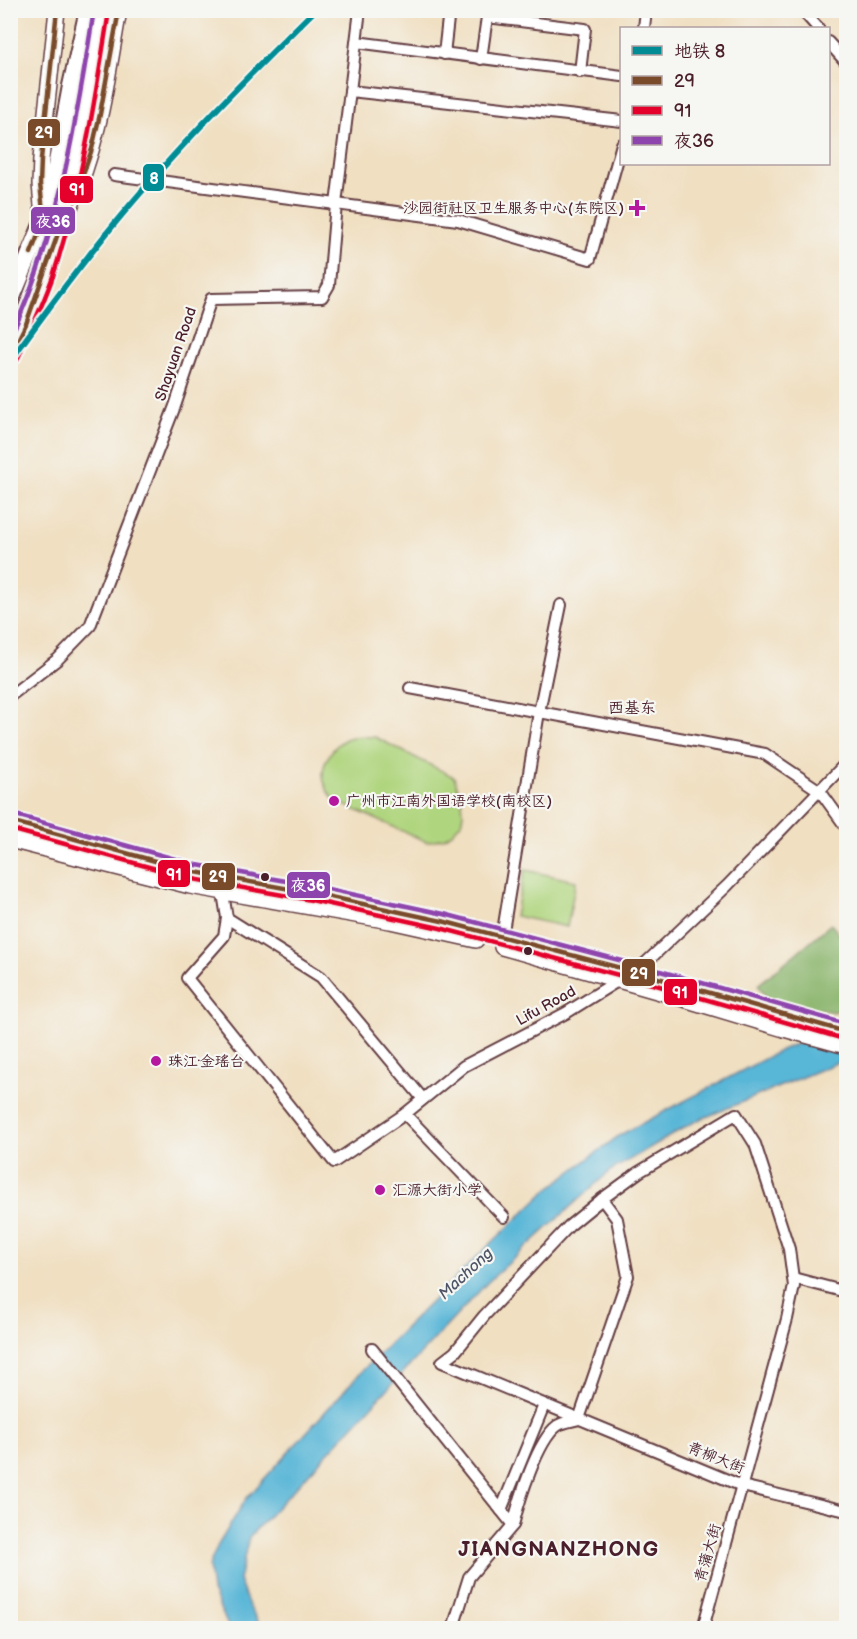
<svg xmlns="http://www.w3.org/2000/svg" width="857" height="1639" font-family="'Balsamiq Sans','LXGW WenKai TC',sans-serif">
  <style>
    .green { fill: #b0d57f; stroke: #7d7a55; stroke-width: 1.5 }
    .forest { fill: #8cb66e; stroke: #6b6a4c; stroke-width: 1.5 }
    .water { fill: #59b6d7; stroke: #526a81; stroke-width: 1.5 }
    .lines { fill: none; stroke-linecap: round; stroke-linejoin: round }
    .minor-casing { stroke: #633c42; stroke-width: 14 }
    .secondary-casing { stroke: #633c42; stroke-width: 18 }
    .primary-casing { stroke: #633c42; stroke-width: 20 }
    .minor { stroke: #fff; stroke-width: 10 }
    .secondary { stroke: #fff; stroke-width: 15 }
    .primary { stroke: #fff; stroke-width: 16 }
    .bus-1-casing { stroke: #f6f6f2; stroke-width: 9 }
    .bus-2-casing { stroke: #f6f6f2; stroke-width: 9 }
    .bus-3-casing { stroke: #f6f6f2; stroke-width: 9 }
    .bus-1 { stroke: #7a4b2a; stroke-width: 4.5 }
    .bus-2 { stroke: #e4002b; stroke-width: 4.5 }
    .bus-3 { stroke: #8e44ad; stroke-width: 4.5 }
    .metro-1-casing { stroke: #f6f6f2; stroke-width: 10 }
    .metro-1 { stroke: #008c95; stroke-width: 6 }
    .poi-dot { fill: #b5179e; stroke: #f6f6f2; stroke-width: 2 }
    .bus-dot { fill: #4a1f2b; stroke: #f6f6f2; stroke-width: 2 }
    .labels { text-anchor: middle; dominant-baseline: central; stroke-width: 4.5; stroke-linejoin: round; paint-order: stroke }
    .poi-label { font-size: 15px; fill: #4a1f2b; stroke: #f6f6f2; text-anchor: start }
    .street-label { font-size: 15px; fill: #4a1f2b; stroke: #f6f6f2 }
    .neighbourhood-label { font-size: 16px; fill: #4a1f2b; stroke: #f6f6f2 }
    .water-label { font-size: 16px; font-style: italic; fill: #4f5467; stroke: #f6f6f2 }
    .district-label { font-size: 21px; font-weight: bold; letter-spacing: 1.5px; fill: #4a1f2b; stroke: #f6f6f2 }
    .line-badge { stroke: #f6f6f2; stroke-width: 2 }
    .badge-label { font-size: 16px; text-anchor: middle; font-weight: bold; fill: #fff }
  </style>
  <rect width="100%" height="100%" fill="#f6f6f2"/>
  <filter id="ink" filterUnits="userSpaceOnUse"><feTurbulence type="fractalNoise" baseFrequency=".0167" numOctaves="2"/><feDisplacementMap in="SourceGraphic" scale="12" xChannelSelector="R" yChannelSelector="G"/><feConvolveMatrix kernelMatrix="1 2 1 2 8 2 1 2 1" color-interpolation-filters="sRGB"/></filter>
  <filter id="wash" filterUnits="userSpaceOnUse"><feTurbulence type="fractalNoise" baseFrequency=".008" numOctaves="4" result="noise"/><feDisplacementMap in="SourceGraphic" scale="24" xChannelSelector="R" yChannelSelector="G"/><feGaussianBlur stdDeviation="1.35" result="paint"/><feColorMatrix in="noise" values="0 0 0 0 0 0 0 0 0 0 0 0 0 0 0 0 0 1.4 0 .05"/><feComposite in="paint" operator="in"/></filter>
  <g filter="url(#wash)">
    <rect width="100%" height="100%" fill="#f0dfc1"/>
    <g class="green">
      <path d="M 375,737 L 454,777 L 462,800 L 463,814 L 461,823 L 452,833 L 444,838 L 427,842 L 335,801 C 329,793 323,785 323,774 C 323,761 334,745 346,739 C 354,735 366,737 375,737 Z"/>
      <path d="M 525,870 L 576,881 L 567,927 L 515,916 Z"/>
    </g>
    <path class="forest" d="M 831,924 L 846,943 L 846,1006 L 833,1012 L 767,999 L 758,985 Z"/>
    <path class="water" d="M 846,1025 L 846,1059 L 694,1122 L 610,1171 L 488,1282 L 249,1537 L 239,1580 L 249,1606 L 262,1628 L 229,1628 L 212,1591 L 209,1566 L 218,1545 L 246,1499 L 364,1369 L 457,1276 L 548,1189 L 620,1135 L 783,1049 Z"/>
  </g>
  <g filter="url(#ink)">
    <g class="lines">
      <defs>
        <g id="minor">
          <path d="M 802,10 L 818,28"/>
          <path d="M 644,28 L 646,10"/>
          <path d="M 356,42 L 622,76"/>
          <path d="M 828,42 L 846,62"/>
          <path d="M 444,54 L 449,10"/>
          <path d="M 481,59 L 487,17 L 585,29 L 580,72"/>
          <path d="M 350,91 L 622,121"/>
          <path d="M 114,175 L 458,220 L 590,259 L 622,144"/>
          <path d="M 410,688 L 765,754 L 820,791 L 846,827"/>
          <path d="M 10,696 L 58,659 L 90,626 L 175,406 L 211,299 L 322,297 L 329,285 L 336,204 L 360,10"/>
          <path d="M 223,893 L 227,918 L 321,977 L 423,1099"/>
          <path d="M 227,918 L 224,936 L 187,978 L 334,1162 L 405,1114"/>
          <path d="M 502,937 L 539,712 L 561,605"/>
          <path d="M 504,1217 L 405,1114 L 464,1066 L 566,1013 L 619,980 L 636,972 L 727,886 L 846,763"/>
          <path d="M 793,1278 L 846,1292"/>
          <path d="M 372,1349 L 513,1525 L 469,1577 L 453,1628"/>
          <path d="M 579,1419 L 628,1276 L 617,1219 L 602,1199"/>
          <path d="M 501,1510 L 544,1405"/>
          <path d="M 513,1525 C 519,1501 537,1441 557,1426 C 562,1422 572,1421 579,1419"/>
          <path d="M 703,1628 L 787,1319 L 794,1286 L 789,1249 L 755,1144 L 736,1114 L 639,1172 L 602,1199 L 569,1226 L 484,1316 L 455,1352 L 442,1362 L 742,1486 L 846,1511"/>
        </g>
        <g id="secondary">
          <path d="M 69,209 C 99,147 107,78 119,10"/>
          <path d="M 43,216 L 40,184 L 41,159 L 57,10"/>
          <path d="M 10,821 L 195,872 L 312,893 L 442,921 L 651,976 L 846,1032"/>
          <path d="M 10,840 L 190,886 L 390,921 L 476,940"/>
          <path d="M 502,947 L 664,993 L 784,1029 L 846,1046"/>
        </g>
        <g id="primary">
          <path d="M 10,302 L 44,220 L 55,173 L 71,86 L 88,10"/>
          <path d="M 10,357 C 66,250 82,128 102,10"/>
        </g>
      </defs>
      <use href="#minor" class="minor-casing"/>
      <use href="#secondary" class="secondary-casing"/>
      <use href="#primary" class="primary-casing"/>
      <use href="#minor" class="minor"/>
      <use href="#secondary" class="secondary"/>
      <use href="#primary" class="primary"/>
      <defs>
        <g id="bus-1">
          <path d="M 31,253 L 44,220 L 40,184 L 41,159 L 57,10"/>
          <path d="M 10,356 L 26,324 L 60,228 L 75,198 L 92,149 L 100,114 L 119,10"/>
          <path d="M 10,821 L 195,872 L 312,893 L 442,921 L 651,976 L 846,1032"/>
        </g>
        <g id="bus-2">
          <path d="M 17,360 C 30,332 43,305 53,276 C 81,190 95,100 109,11"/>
          <path d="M 10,829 L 193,879 L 311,900 L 440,928 L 649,983 L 844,1039"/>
        </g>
        <g id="bus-3">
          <path d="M 10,338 C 59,235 76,122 94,10"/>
          <path d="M 12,814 L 197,865 L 314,886 L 444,914 L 653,969 L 846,1024"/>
        </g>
      </defs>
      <use href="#bus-1" class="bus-1-casing"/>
      <use href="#bus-2" class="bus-2-casing"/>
      <use href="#bus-3" class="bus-3-casing"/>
      <use href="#bus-1" class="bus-1"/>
      <use href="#bus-2" class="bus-2"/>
      <use href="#bus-3" class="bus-3"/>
      <defs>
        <path id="metro-1" d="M 10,361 C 44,314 78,268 115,223 C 177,148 246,78 315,10"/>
      </defs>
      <use href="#metro-1" class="metro-1-casing"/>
      <use href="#metro-1" class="metro-1"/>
    </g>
  </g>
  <g class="poi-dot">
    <path d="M634 199h6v6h6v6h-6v6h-6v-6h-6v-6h6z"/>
    <circle cx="334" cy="801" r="6"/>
    <circle cx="156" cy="1061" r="6"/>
    <circle cx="380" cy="1190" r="6"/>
  </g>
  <g class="bus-dot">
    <circle cx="265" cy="877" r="5"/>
    <circle cx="528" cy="951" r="5"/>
  </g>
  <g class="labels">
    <g class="poi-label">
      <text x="624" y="208" text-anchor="end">沙园街社区卫生服务中心(东院区)</text>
      <text x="346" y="801">广州市江南外国语学校(南校区)</text>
      <text x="168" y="1061">珠江·金瑶台</text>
      <text x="392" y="1190">汇源大街小学</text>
    </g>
    <g class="street-label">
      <text transform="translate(176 354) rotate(-71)">Shayuan Road</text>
      <text transform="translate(546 1006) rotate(-29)">Lifu Road</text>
      <text transform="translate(716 1458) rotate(22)">青柳大街</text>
      <text transform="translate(708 1553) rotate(-74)">青蒲大街</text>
    </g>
    <g class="neighbourhood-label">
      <text x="632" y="708">西基东</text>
    </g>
    <g class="water-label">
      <text transform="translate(466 1274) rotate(-43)">Machong</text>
    </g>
    <g class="district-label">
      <text x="559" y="1549">JIANGNANZHONG</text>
    </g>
  </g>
  <g class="line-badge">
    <rect x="27" y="118" width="34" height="29" rx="6" fill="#7a4b2a"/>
    <rect x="142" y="163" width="23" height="29" rx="6" fill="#008c95"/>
    <rect x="59" y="175" width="35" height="29" rx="6" fill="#e4002b"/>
    <rect x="30" y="206" width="46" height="29" rx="6" fill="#8e44ad"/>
    <rect x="157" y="859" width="34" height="29" rx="6" fill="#e4002b"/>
    <rect x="201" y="862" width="35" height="29" rx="6" fill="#7a4b2a"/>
    <rect x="286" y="871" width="45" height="28" rx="6" fill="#8e44ad"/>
    <rect x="621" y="958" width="35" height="29" rx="6" fill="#7a4b2a"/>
    <rect x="663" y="978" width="35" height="28" rx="6" fill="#e4002b"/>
  </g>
  <g class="badge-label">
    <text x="44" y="138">29</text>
    <text x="154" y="184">8</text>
    <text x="77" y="195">91</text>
    <text x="53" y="227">夜36</text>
    <text x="174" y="880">91</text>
    <text x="218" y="882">29</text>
    <text x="308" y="891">夜36</text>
    <text x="639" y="979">29</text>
    <text x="680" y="998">91</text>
  </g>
  <rect width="857" height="1639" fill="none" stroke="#f6f6f2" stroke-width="36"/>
  <rect x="620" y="27" width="210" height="138" fill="#f6f6f2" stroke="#b1a0a2" stroke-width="1.5"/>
  <rect x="632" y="46" width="30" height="9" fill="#008c95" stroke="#b1a0a2" stroke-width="1.5"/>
  <text x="674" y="57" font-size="18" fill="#4a1f2b">地铁 8</text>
  <rect x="632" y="76" width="30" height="9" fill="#7a4b2a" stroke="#b1a0a2" stroke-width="1.5"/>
  <text x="674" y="87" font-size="18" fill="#4a1f2b">29</text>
  <rect x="632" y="106" width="30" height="9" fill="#e4002b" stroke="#b1a0a2" stroke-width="1.5"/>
  <text x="674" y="117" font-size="18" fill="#4a1f2b">91</text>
  <rect x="632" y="136" width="30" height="9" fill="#8e44ad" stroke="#b1a0a2" stroke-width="1.5"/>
  <text x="674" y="147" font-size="18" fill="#4a1f2b">夜36</text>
</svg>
